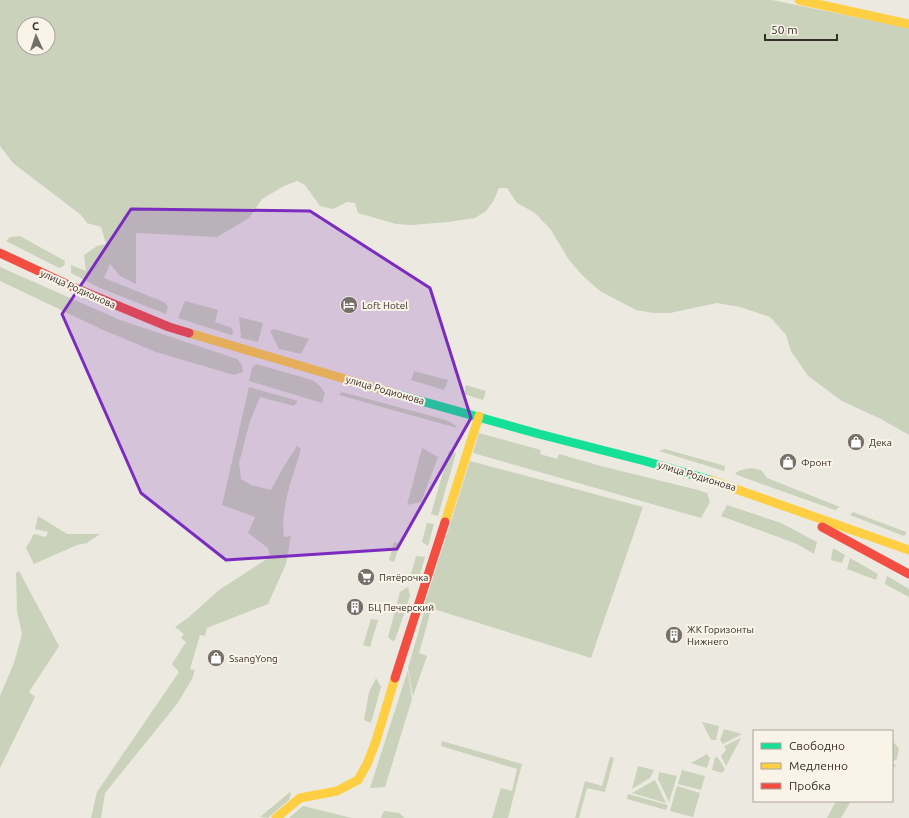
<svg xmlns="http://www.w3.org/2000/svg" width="909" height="818" font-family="Ubuntu,sans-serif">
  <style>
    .green { fill: #cad2bb; fill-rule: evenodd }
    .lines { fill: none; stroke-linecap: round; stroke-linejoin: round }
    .fast { stroke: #16e098; stroke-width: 9 }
    .slow { stroke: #ffcf43; stroke-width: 9 }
    .jam { stroke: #f24e42; stroke-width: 9 }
    .marked { fill: #7b2cbf; fill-opacity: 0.2; stroke: #7b2cbf; stroke-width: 3; stroke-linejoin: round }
    .labels { text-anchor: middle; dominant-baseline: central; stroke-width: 4; stroke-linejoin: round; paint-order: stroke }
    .street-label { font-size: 10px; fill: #362e28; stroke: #f9f3e8 }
    .poi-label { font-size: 10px; fill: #362e28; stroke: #f9f3e8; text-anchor: start }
  </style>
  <rect width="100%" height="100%" fill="#ece9e1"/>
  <g class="green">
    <path d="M 0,0 L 772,0 L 909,28 L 909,435 L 881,419 L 842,401 L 808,376 L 791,351 L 786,335 L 770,317 L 740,307 L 717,303 L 670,313 L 653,313 L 636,310 L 600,291 L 582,275 L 569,260 L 551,230 L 535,213 L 517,203 L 507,188 L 499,188 L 494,200 L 486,211 L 475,218 L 448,222 L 411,225 L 396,224 L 358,213 L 355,203 L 347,202 L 333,209 L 320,206 L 305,185 L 297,181 L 284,186 L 262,199 L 249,218 L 217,237 L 136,233 L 136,284 L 120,276 L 110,264 L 104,278 L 164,302 L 168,306 L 166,314 L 100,288 L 71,273 L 71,265 L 86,271 L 84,255 L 97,246 L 106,244 L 101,227 L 87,223 L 81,215 L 13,163 L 0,146 ZM 24,24 L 48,24 L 48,48 L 24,48 Z"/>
    <path d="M 20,236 L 65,261 L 64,266 L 59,268 L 6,241 L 10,237 Z"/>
    <path d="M 0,267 L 120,320 L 237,359 L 242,365 L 243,372 L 234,375 L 156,352 L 103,330 L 0,281 Z"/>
    <path d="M 185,301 L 218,310 L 215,322 L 232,328 L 233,334 L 231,335 L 178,318 Z"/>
    <path d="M 239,317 L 263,323 L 258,342 L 241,338 Z"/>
    <path d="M 274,329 L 309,339 L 301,354 L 279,349 L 270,331 Z"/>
    <path d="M 256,364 L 312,380 L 320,386 L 325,393 L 322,403 L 249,381 L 252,368 Z"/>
    <path d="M 414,371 L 448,380 L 444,390 L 411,380 Z"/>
    <path d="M 466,385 L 486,391 L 483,400 L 464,394 Z"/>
    <path d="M 249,387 L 298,401 L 294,406 L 260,397 L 250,421 L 239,463 L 241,479 L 251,485 L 271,490 L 284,466 L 297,446 L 301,449 C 293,477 280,507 284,537 L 291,536 L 286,564 L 268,604 L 207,628 L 205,636 L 200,635 L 190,669 L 195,670 L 192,679 L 177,704 L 105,793 L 101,818 L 91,818 L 97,792 L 179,672 L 172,664 L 186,642 L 181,638 L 184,634 L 175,627 L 189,617 L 219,590 L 270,557 L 268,548 L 248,533 L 255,517 L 222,505 Z"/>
    <path d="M 342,392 L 446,420 L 455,425 L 457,428 L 339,395 Z"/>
    <path d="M 479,433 L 541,450 L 540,454 L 557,459 L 559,454 L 601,466 L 698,490 L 707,493 L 710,502 L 701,518 L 473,453 Z"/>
    <path d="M 422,448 L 438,457 L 421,502 L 407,505 Z"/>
    <path d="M 665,449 L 725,466 L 724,471 L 659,451 Z"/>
    <path d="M 449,451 L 456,453 L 438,516 L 431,514 Z"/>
    <path d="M 470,461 L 643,507 L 591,658 L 424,606 Z"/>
    <path d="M 752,468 L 761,470 L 767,478 L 840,507 L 835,510 L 737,475 L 735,473 L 741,470 Z"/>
    <path d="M 727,505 L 781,523 L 817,542 L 814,554 L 797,544 L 721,516 Z"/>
    <path d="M 853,512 L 906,532 L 906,534 L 904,536 L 850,515 Z"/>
    <path d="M 38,516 L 67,534 L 100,534 L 87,543 L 77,545 L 34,564 L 26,548 L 34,534 L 46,537 L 48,532 L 35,529 Z"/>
    <path d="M 427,523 L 434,524 L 428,546 L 422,542 Z"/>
    <path d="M 394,542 L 400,544 L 394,562 L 389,560 Z"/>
    <path d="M 833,548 L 845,555 L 842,563 L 831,560 Z"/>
    <path d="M 416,556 L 425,557 L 419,578 L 414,577 L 411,574 Z"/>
    <path d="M 850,558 L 878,574 L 876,580 L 847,569 Z"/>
    <path d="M 19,571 L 59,646 L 29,692 L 35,697 L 0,768 L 0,696 L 14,663 L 22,634 L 17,611 L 16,573 Z"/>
    <path d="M 887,576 L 909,589 L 909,597 L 885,584 Z"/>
    <path d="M 408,587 L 410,596 L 395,640 L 392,641 L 388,637 L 400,592 Z"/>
    <path d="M 425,609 L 431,610 L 419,653 L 427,656 L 413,696 L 408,668 Z"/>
    <path d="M 371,619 L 378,620 L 370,647 L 363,645 Z"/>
    <path d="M 408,670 L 412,699 L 385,787 L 370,788 Z"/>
    <path d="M 376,678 L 381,687 L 371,723 L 364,720 L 369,692 Z"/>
    <path d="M 702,722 L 719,726 L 716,740 L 711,740 Z"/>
    <path d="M 724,729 L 742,734 L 723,744 L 720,740 Z"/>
    <path d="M 741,738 L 726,766 L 721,756 L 726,750 L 724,746 Z"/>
    <path d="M 442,741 L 522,764 L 508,818 L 492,818 L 501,788 L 512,791 L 517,769 L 441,746 Z"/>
    <path d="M 892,741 L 899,748 L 897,759 L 892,762 L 897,767 L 892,766 Z"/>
    <path d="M 707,754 L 710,758 L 707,768 L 691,763 Z"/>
    <path d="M 610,757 L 614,758 L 605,792 L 587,788 L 579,818 L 575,818 L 585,781 L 602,786 Z"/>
    <path d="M 715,757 L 718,758 L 725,769 L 722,773 L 712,770 Z"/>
    <path d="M 638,766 L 654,770 L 650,778 L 632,789 Z"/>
    <path d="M 682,770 L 705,776 L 701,790 L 678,784 Z"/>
    <path d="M 659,772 L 677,776 L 669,802 L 658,779 Z"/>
    <path d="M 655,780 L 666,803 L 632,793 Z"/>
    <path d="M 677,786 L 700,793 L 693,817 L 670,811 Z"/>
    <path d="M 290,792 L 291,794 L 289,800 L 268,818 L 260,817 Z"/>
    <path d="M 628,794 L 668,805 L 666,810 L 627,799 Z"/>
    <path d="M 836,801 L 851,801 L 841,818 L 827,818 Z"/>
    <path d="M 303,806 L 352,818 L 289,818 Z"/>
    <path d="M 384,811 L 399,813 L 405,818 L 381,818 Z"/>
  </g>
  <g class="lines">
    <path class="fast" d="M 396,394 L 539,434 L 645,461 L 710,480"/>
    <g class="slow">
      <path d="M 799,0 L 909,24"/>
      <path d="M 189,333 L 396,394"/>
      <path d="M 710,480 L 909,550"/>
      <path d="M 445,522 L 479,416"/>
      <path d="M 276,818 L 300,798 L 337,791 L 358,780 L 367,764 L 376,741 L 395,678"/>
    </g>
    <g class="jam">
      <path d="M 0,253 L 75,288 L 169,327 L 189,333"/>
      <path d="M 822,527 L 909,574"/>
      <path d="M 395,678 L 445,522"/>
    </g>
  </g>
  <path class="marked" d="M 131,209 L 310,211 L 430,288 L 471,418 L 397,549 L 226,560 L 141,493 L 62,314 Z"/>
  <defs>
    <symbol id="hotel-disc" viewBox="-11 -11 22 22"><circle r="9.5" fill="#766f69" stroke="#f9f3e8"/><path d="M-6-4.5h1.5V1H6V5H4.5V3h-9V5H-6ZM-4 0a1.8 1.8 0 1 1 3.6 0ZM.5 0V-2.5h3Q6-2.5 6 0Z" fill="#fff"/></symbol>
    <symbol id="shop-disc" viewBox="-11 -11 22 22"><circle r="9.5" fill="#766f69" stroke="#f9f3e8"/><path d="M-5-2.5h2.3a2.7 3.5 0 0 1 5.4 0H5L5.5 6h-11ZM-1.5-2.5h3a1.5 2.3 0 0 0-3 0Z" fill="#fff"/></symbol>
    <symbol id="supermarket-disc" viewBox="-11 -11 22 22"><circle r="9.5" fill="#766f69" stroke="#f9f3e8"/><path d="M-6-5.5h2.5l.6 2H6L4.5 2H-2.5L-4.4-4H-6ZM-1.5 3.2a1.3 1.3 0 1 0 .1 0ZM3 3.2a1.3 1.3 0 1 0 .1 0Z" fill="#fff"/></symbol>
    <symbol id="building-disc" viewBox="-11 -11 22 22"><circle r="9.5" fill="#766f69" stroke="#f9f3e8"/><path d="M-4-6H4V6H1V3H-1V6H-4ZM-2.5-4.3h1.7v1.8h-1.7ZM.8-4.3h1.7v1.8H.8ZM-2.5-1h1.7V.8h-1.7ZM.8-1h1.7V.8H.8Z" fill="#fff"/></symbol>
  </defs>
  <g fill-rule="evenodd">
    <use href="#hotel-disc" x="339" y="295" width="20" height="20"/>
    <use href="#shop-disc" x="846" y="432" width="20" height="20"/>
    <use href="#shop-disc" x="778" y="452" width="20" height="20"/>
    <use href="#supermarket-disc" x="356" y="567" width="20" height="20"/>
    <use href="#building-disc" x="345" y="597" width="20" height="20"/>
    <use href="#building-disc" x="664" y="625" width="20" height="20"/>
    <use href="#shop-disc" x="206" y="648" width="20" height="20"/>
  </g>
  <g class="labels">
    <g class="street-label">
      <text transform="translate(78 289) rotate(24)">улица Родионова</text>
      <text transform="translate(385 390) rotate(16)">улица Родионова</text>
      <text transform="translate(697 476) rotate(17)">улица Родионова</text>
    </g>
    <g class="poi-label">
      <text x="362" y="305">Loft Hotel</text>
      <text x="869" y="442">Дека</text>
      <text x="801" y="462">Фронт</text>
      <text x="379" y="577">Пятёрочка</text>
      <text x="368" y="607">БЦ Печерский</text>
      <text x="687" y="629">ЖК Горизонты<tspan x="687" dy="12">Нижнего</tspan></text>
      <text x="229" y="658">SsangYong</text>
    </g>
  </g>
  <rect x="753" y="730" width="140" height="72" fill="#f9f3e8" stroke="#aba49b"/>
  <rect x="761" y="743" width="20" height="6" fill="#16e098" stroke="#aba49b"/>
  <text x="789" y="750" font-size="12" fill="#362e28">Свободно</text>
  <rect x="761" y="763" width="20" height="6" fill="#ffcf43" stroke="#aba49b"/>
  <text x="789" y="770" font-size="12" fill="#362e28">Медленно</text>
  <rect x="761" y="783" width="20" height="6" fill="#f24e42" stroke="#aba49b"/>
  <text x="789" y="790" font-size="12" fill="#362e28">Пробка</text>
  <g transform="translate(36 36) rotate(357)"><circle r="19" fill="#f9f3e8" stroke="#aba49b"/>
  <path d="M0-3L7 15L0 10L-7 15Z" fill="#766f69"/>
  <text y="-6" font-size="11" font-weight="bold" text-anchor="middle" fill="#362e28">С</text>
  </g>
  <path d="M765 34v6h72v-6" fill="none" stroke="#362e28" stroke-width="2"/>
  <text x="771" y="34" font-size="12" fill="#362e28" stroke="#f9f3e8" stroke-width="3" paint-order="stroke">50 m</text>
</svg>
